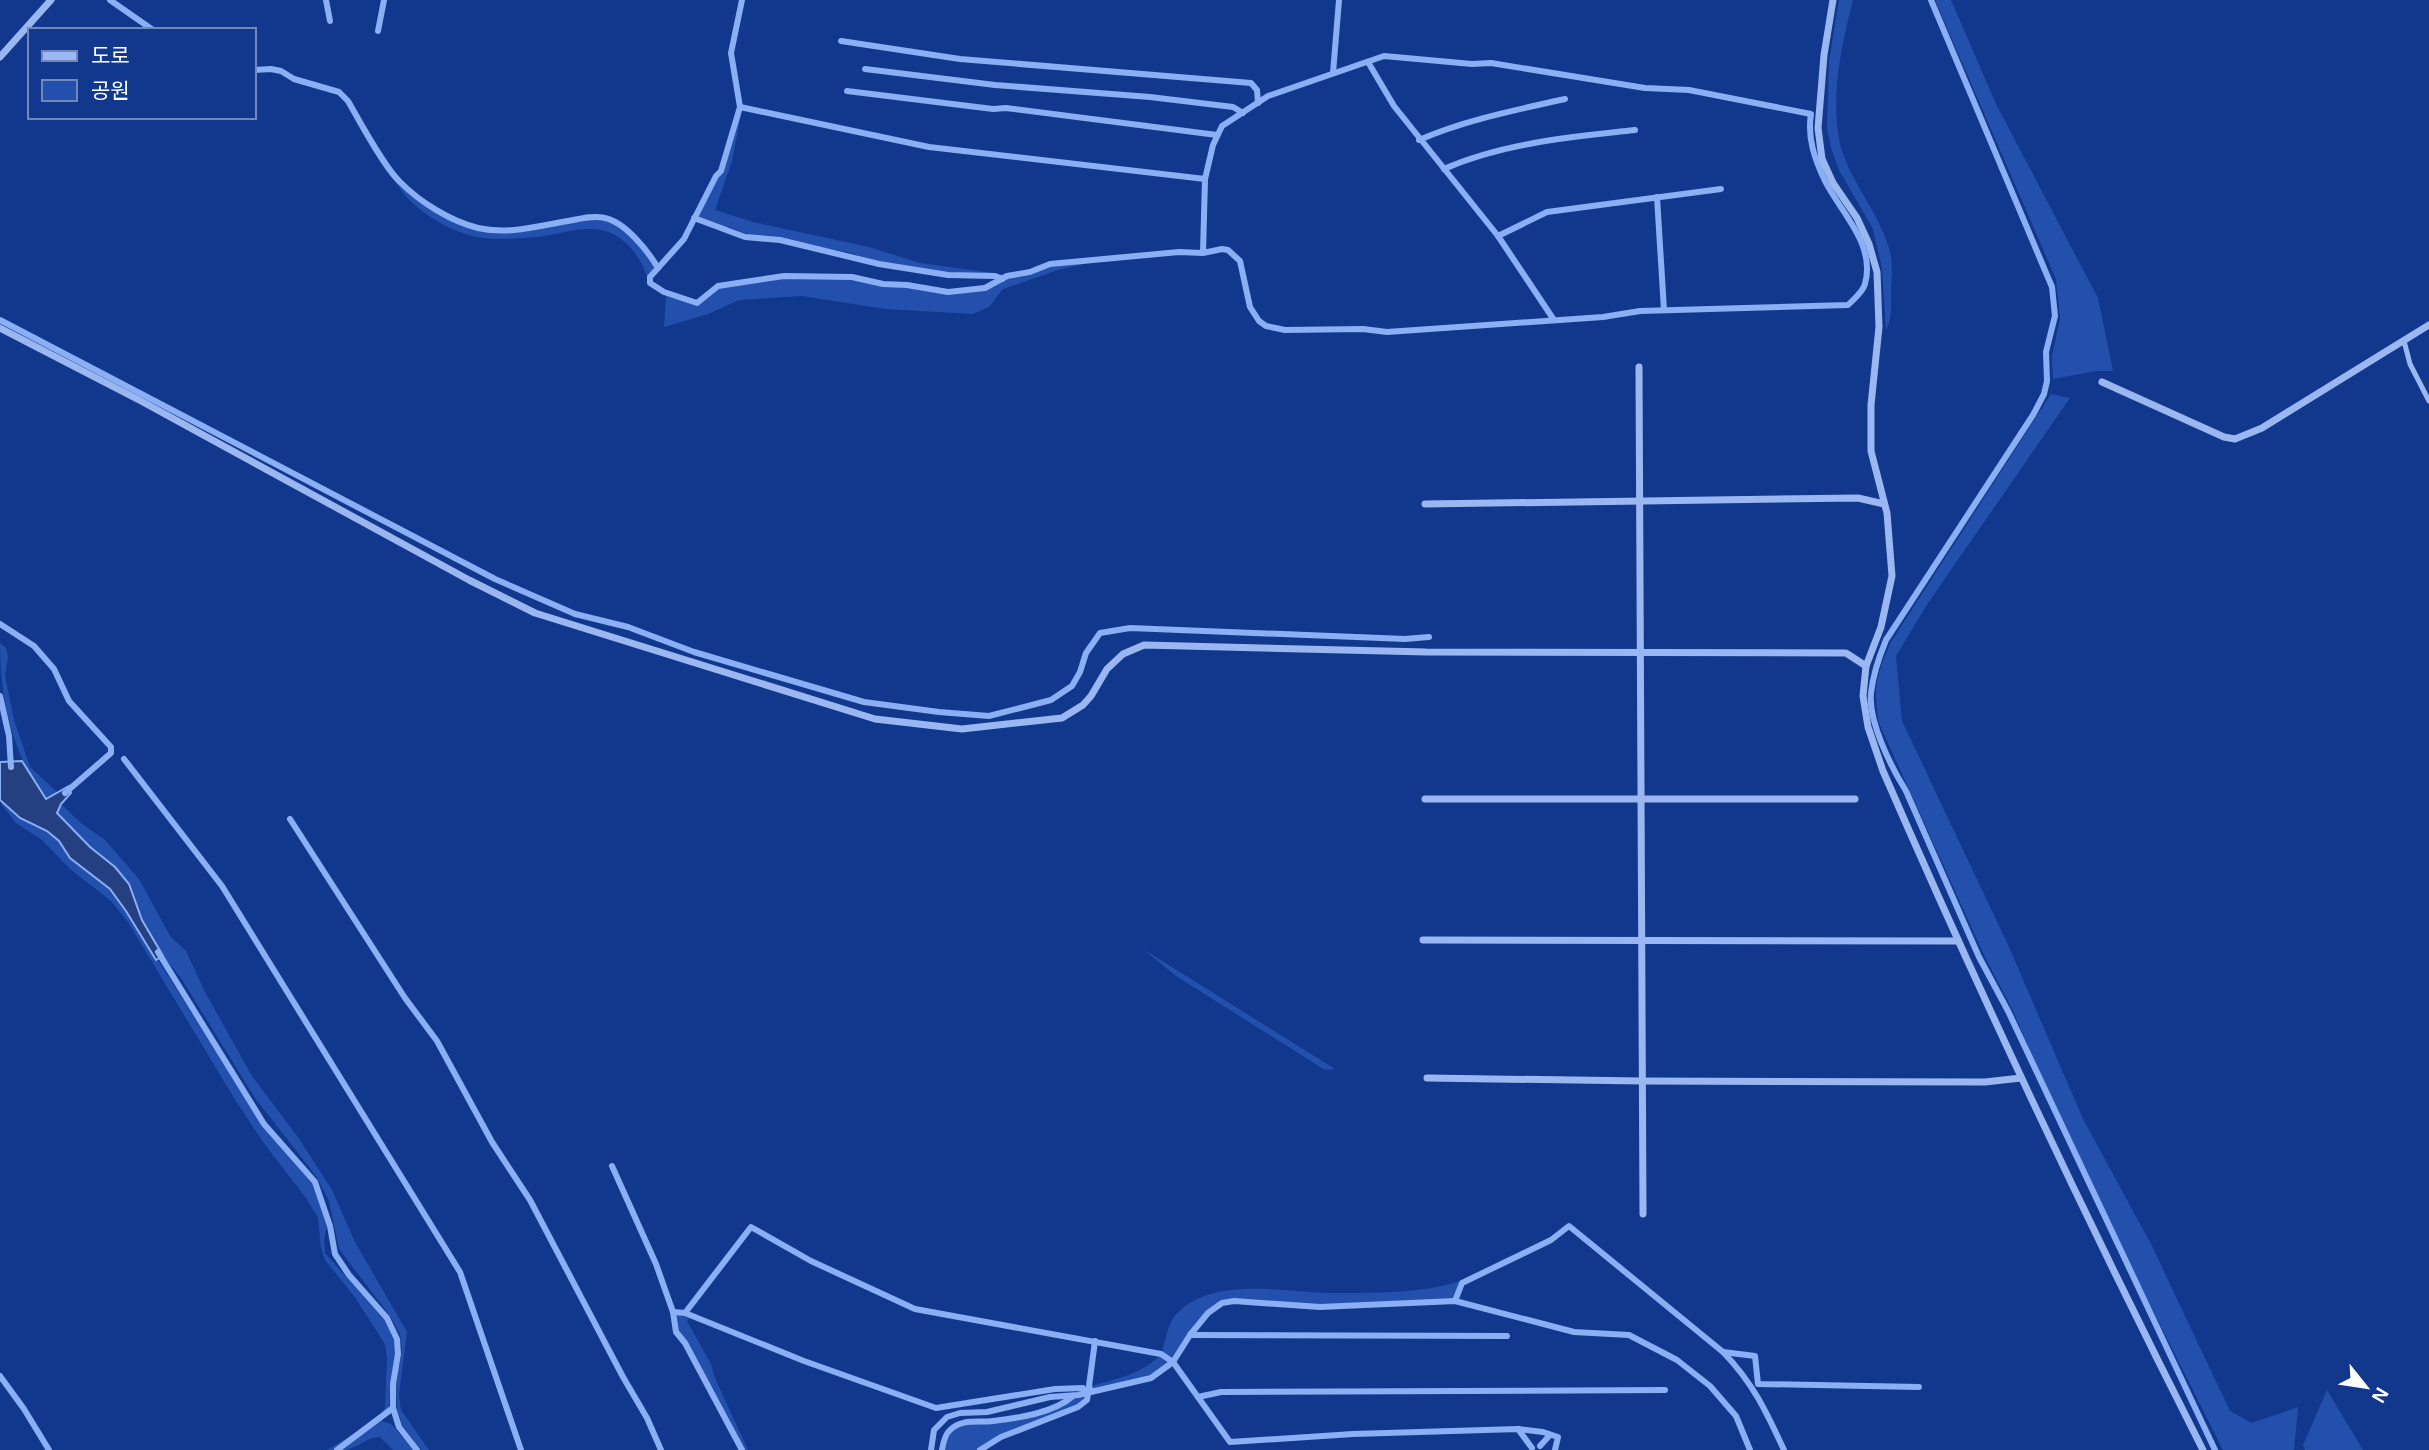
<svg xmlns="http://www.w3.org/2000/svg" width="2429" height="1450" font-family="Helvetica,'Noto Sans KR',sans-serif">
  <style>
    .green { fill: #2350ac }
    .water { fill: #244080; stroke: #8baff5; stroke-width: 2 }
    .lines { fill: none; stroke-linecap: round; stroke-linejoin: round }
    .stream { stroke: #8baff5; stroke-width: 6 }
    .service { stroke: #9ab7f1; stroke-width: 5 }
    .minor { stroke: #9ab7f1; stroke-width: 7 }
  </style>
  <rect width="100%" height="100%" fill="#12388d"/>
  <g class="green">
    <path d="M 1839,0 L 1853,0 C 1842,43 1832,88 1838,133 C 1844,178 1882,212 1891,256 C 1893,268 1891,282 1891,294 C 1891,306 1892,320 1886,330 L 1882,268 L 1873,229 L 1839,170 L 1831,148 L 1827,128 L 1829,61 Z"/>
    <path d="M 1935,0 L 1951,0 L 1996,104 L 2098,298 L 2113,371 L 2096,371 L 2053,379 L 2052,356 L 2060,319 L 2056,279 Z"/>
    <path d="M 742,110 L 732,161 L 715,210 L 753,222 L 869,247 L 920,263 L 1007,275 L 1002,277 L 931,271 L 880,262 L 846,252 L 811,246 L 781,238 L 754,237 L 732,228 L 714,225 L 697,217 L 717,178 L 723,172 Z"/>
    <path d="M 396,182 C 420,200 448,223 479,230 C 511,238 543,226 574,221 C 584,220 596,217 606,220 C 625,226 646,251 656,267 L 647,277 C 641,257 624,234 601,230 C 580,226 558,235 537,237 C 521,238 500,240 483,238 C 452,234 411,210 396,182 Z"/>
    <path d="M 1097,261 L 1058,270 L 1003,289 L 989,307 L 973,314 L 885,309 L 802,296 L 739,300 L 708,314 L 664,327 L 666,296 L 698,305 L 718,288 L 784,278 L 851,279 L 882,286 L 906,287 L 948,294 L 983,290 L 1007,279 L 1029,276 L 1050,266 Z"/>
    <path d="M 2051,394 L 2070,398 L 1928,603 L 1896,656 L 1902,721 L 2009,947 L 2083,1119 L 2151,1244 L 2230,1411 L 2252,1423 L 2298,1407 L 2294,1450 L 2223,1450 L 2128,1261 L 2055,1107 L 2012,1009 L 1984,955 L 1879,723 C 1873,687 1876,676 1891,642 Z"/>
    <path d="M 0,643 L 6,648 L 8,657 L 5,676 L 14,720 L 30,767 L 58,793 L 46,799 C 12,755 0,698 0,643 Z"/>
    <path d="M 3,802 L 34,826 L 47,831 L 59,841 L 64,850 L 110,889 L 118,898 L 266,1129 L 314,1186 L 327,1225 L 324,1241 L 325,1253 L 385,1320 L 395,1338 L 395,1355 L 390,1386 L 389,1408 L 379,1418 L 334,1450 L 327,1450 L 362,1429 L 378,1417 L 385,1408 L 387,1359 L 385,1344 L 354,1296 L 325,1260 L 321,1248 L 318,1218 L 306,1198 L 263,1142 L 234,1098 L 128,922 L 111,901 L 70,869 L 42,840 L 16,823 L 1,804 Z"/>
    <path d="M 61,804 L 81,823 L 105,840 L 139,879 L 170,936 L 186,951 L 205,992 L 252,1076 L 300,1140 L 332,1190 L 355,1242 L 407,1332 L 399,1394 L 401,1410 L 429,1450 L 421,1450 L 402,1425 L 397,1409 L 396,1384 L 402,1350 L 400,1334 L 390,1316 L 339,1249 L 329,1201 L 316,1176 L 255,1098 L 181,978 L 163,956 L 142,920 L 129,884 L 115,867 L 90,847 L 57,813 Z"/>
    <path d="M 1143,949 L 1335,1069 L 1325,1070 L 1176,976 Z"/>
    <path d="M 1460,1281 L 1454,1300 L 1320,1305 L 1233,1299 C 1203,1304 1187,1335 1172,1359 L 1162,1352 C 1165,1341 1168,1325 1174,1317 C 1210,1273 1290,1294 1338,1293 C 1376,1293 1425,1293 1460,1281 Z"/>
    <path d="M 677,1315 L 689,1318 L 687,1321 L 711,1364 L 714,1376 L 748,1450 L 743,1450 L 731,1423 L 678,1331 Z"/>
    <path d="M 1160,1355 L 1170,1361 L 1150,1377 L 1093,1390 L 1091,1386 C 1117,1379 1142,1374 1160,1355 Z"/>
    <path d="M 2327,1390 L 2363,1450 L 2305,1450 L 2303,1445 Z"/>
    <path d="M 1086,1395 L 1086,1399 L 1078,1406 L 1001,1435 L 978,1450 L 943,1450 L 951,1430 L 961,1424 L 995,1422 L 1043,1412 L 1067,1403 L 1074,1397 Z"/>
    <path d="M 381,1421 L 391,1424 L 414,1450 L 393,1450 L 380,1437 C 364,1437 358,1450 341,1450 Z"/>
  </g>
  <path class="water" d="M 22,761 L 46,799 L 69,786 L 71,793 L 61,804 L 57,813 L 90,847 L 115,867 L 129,884 L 142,920 L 163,956 L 156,960 L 126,911 L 110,889 L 70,858 L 59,841 L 47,831 L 20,818 L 0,800 L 0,762 Z"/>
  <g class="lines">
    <g class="stream">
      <path d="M 110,0 L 153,30"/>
      <path d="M 326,0 L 330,21"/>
      <path d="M 742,0 L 731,53 L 740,107 L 721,171 L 716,176 L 684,239 L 650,277 L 650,283 L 664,292 L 697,303 L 718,286 L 784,276 L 852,277 L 883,284 L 907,285 L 948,292 L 985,288 L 1007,276 L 1030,272 L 1050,264 L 1179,252 L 1203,253 L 1222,249 L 1228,250 L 1240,261 L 1250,307 L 1259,321 L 1266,326 L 1285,330 L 1363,329 L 1387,332 L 1603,317 L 1640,311 L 1848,305 C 1854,299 1863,292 1865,284 C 1876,244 1841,213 1825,181 C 1815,160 1807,138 1811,114 L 1689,90 L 1645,88 L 1491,63 L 1472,64 L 1384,56 L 1268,96 L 1222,126 L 1213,145 L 1205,179 L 1203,253"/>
      <path d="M 1931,0 L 2052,287 L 2055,316 L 2046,352 L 2047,381 L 2044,394 L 2033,415 L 1886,640 C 1879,657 1873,674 1871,693 C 1868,721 1891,767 1906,791 L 1979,957 L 2008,1011 L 2215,1450"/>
      <path d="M 378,31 L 384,0"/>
      <path d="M 841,41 L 960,59 L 1251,83 L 1257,90 L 1258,103"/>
      <path d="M 1368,62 L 1394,106 L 1498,236 L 1554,320"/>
      <path d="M 865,69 L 995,85 L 1150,97 L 1233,107 L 1243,113"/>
      <path d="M 254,70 L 271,69 L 281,71 L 294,79 L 339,92 L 348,101 C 360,122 384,167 400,182 C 420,202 450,221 478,228 C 508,235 538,226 568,221 C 579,219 592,215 605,218 C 625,222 648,251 658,268"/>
      <path d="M 1333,73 L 1339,0"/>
      <path d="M 847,91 L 993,109 L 1006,108 L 1217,135"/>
      <path d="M 740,107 L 929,147 L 1205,179"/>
      <path d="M 1419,140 C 1465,120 1516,110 1565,99"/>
      <path d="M 1444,169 C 1503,143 1571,137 1635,130"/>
      <path d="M 1657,197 L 1664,310"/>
      <path d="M 694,218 L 745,237 L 780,240 L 879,264 L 948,275 L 995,276 L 1002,279"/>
      <path d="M 1498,236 L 1547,212 L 1721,189"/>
      <path d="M 0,320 L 495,579 L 575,614 L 628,627 L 694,652 L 864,702 L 939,712 L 989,716 L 1051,700 L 1072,686 L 1080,672 L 1086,653 L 1100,633 L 1130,628 L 1405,639 L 1429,637"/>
      <path d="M 0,624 L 34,646 L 54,669 L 69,701 L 111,747 L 111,753 L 65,793"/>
      <path d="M 0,696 L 9,736 L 11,767"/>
      <path d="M 124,759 L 222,886 L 460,1272 L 521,1450"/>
      <path d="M 290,819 L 405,998 L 437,1041 L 492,1142 L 530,1200 L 623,1377 L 647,1418 L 661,1450"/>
      <path d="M 158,952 L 264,1124 L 315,1182 L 330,1226 L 335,1254 L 349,1275 L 387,1318 L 397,1339 L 398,1354 L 393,1384 L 393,1408 L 399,1427 L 417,1450"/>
      <path d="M 612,1166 L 656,1264 L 673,1312 L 676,1332 L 685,1343 L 742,1450"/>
      <path d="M 1455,1301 L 1462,1283 L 1551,1240 L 1569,1226 L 1723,1352 L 1755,1356 L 1758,1384 L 1919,1387"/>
      <path d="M 673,1312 L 685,1313 L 804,1361 L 936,1408 L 1055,1389 L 1083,1388 L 1088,1393 L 1087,1400 L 1078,1407 L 1001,1437 L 980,1450"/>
      <path d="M 685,1313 L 751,1227 L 811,1261 L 915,1309 L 1161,1354 L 1173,1362 L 1230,1442 L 1353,1434 L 1518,1429 L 1543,1432 L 1558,1437 L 1555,1450"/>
      <path d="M 1190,1335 L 1507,1336"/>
      <path d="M 1723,1352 C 1753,1383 1766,1411 1784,1450"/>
      <path d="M 0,1376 L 24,1409 L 49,1450"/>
      <path d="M 1091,1392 L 1089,1386 L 1095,1341"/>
      <path d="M 1198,1397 L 1221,1392 L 1665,1390"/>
      <path d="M 1518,1429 L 1532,1448"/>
      <path d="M 1540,1446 L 1550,1435"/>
      <path d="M 337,1450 L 393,1408"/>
      <path d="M 931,1450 L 934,1430 L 947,1417 L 960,1413 L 987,1412 L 1050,1397 L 1078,1395 L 1151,1378 L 1173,1362 L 1190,1335 L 1208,1313 L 1222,1303 L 1234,1301 L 1320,1307 L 1455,1301 L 1574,1332 L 1629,1335 L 1677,1360 L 1710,1386 L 1736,1416 L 1750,1450"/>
      <path d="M 942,1450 C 943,1444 945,1434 950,1430 C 962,1418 979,1423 993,1421 C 1018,1418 1054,1413 1073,1396"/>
    </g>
    <path class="service" d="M 2404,341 L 2410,364 L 2429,401"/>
    <g class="minor">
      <path d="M 1833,0 L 1824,55 L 1818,128 L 1822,159 L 1833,183 L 1857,218 L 1869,244 L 1877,272 L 1879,327 L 1871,405 L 1871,451 L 1887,513 L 1892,576 L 1881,627 L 1866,666 L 1863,696 L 1868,727 L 1883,771 C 1983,1001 2090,1227 2203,1450"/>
      <path d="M 0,57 L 51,0"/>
      <path d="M 0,328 L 141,401 L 469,580 L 535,613 L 875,719 L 962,729 L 1062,718 L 1083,705 L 1091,696 L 1107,669 L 1123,654 L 1144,645 L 1426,652 L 1846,653 L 1866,666"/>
      <path d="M 1639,367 L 1643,1214"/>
      <path d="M 2102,382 L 2224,437 L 2235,439 L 2262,428 L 2429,325"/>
      <path d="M 1425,504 L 1858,498 L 1884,504"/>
      <path d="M 1425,799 L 1855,799"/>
      <path d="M 1423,940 L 1957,941"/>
      <path d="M 1427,1078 L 1642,1081 L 1985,1082 L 2021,1078"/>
    </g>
  </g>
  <rect x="28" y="28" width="228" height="91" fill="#12388d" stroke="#7188bb" stroke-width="2"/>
  <rect x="42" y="51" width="35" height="10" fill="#9ab7f1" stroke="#7188bb" stroke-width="2"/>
  <text x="91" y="63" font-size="21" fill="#ffffff">도로</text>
  <rect x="42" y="80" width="35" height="21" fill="#2350ac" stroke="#7188bb" stroke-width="2"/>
  <text x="91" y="98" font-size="21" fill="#ffffff">공원</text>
  <g transform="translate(2366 1387) rotate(120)" stroke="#12388d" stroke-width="5" paint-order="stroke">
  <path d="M0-5L12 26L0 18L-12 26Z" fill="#ffffff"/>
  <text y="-10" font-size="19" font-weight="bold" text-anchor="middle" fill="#ffffff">N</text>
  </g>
</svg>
